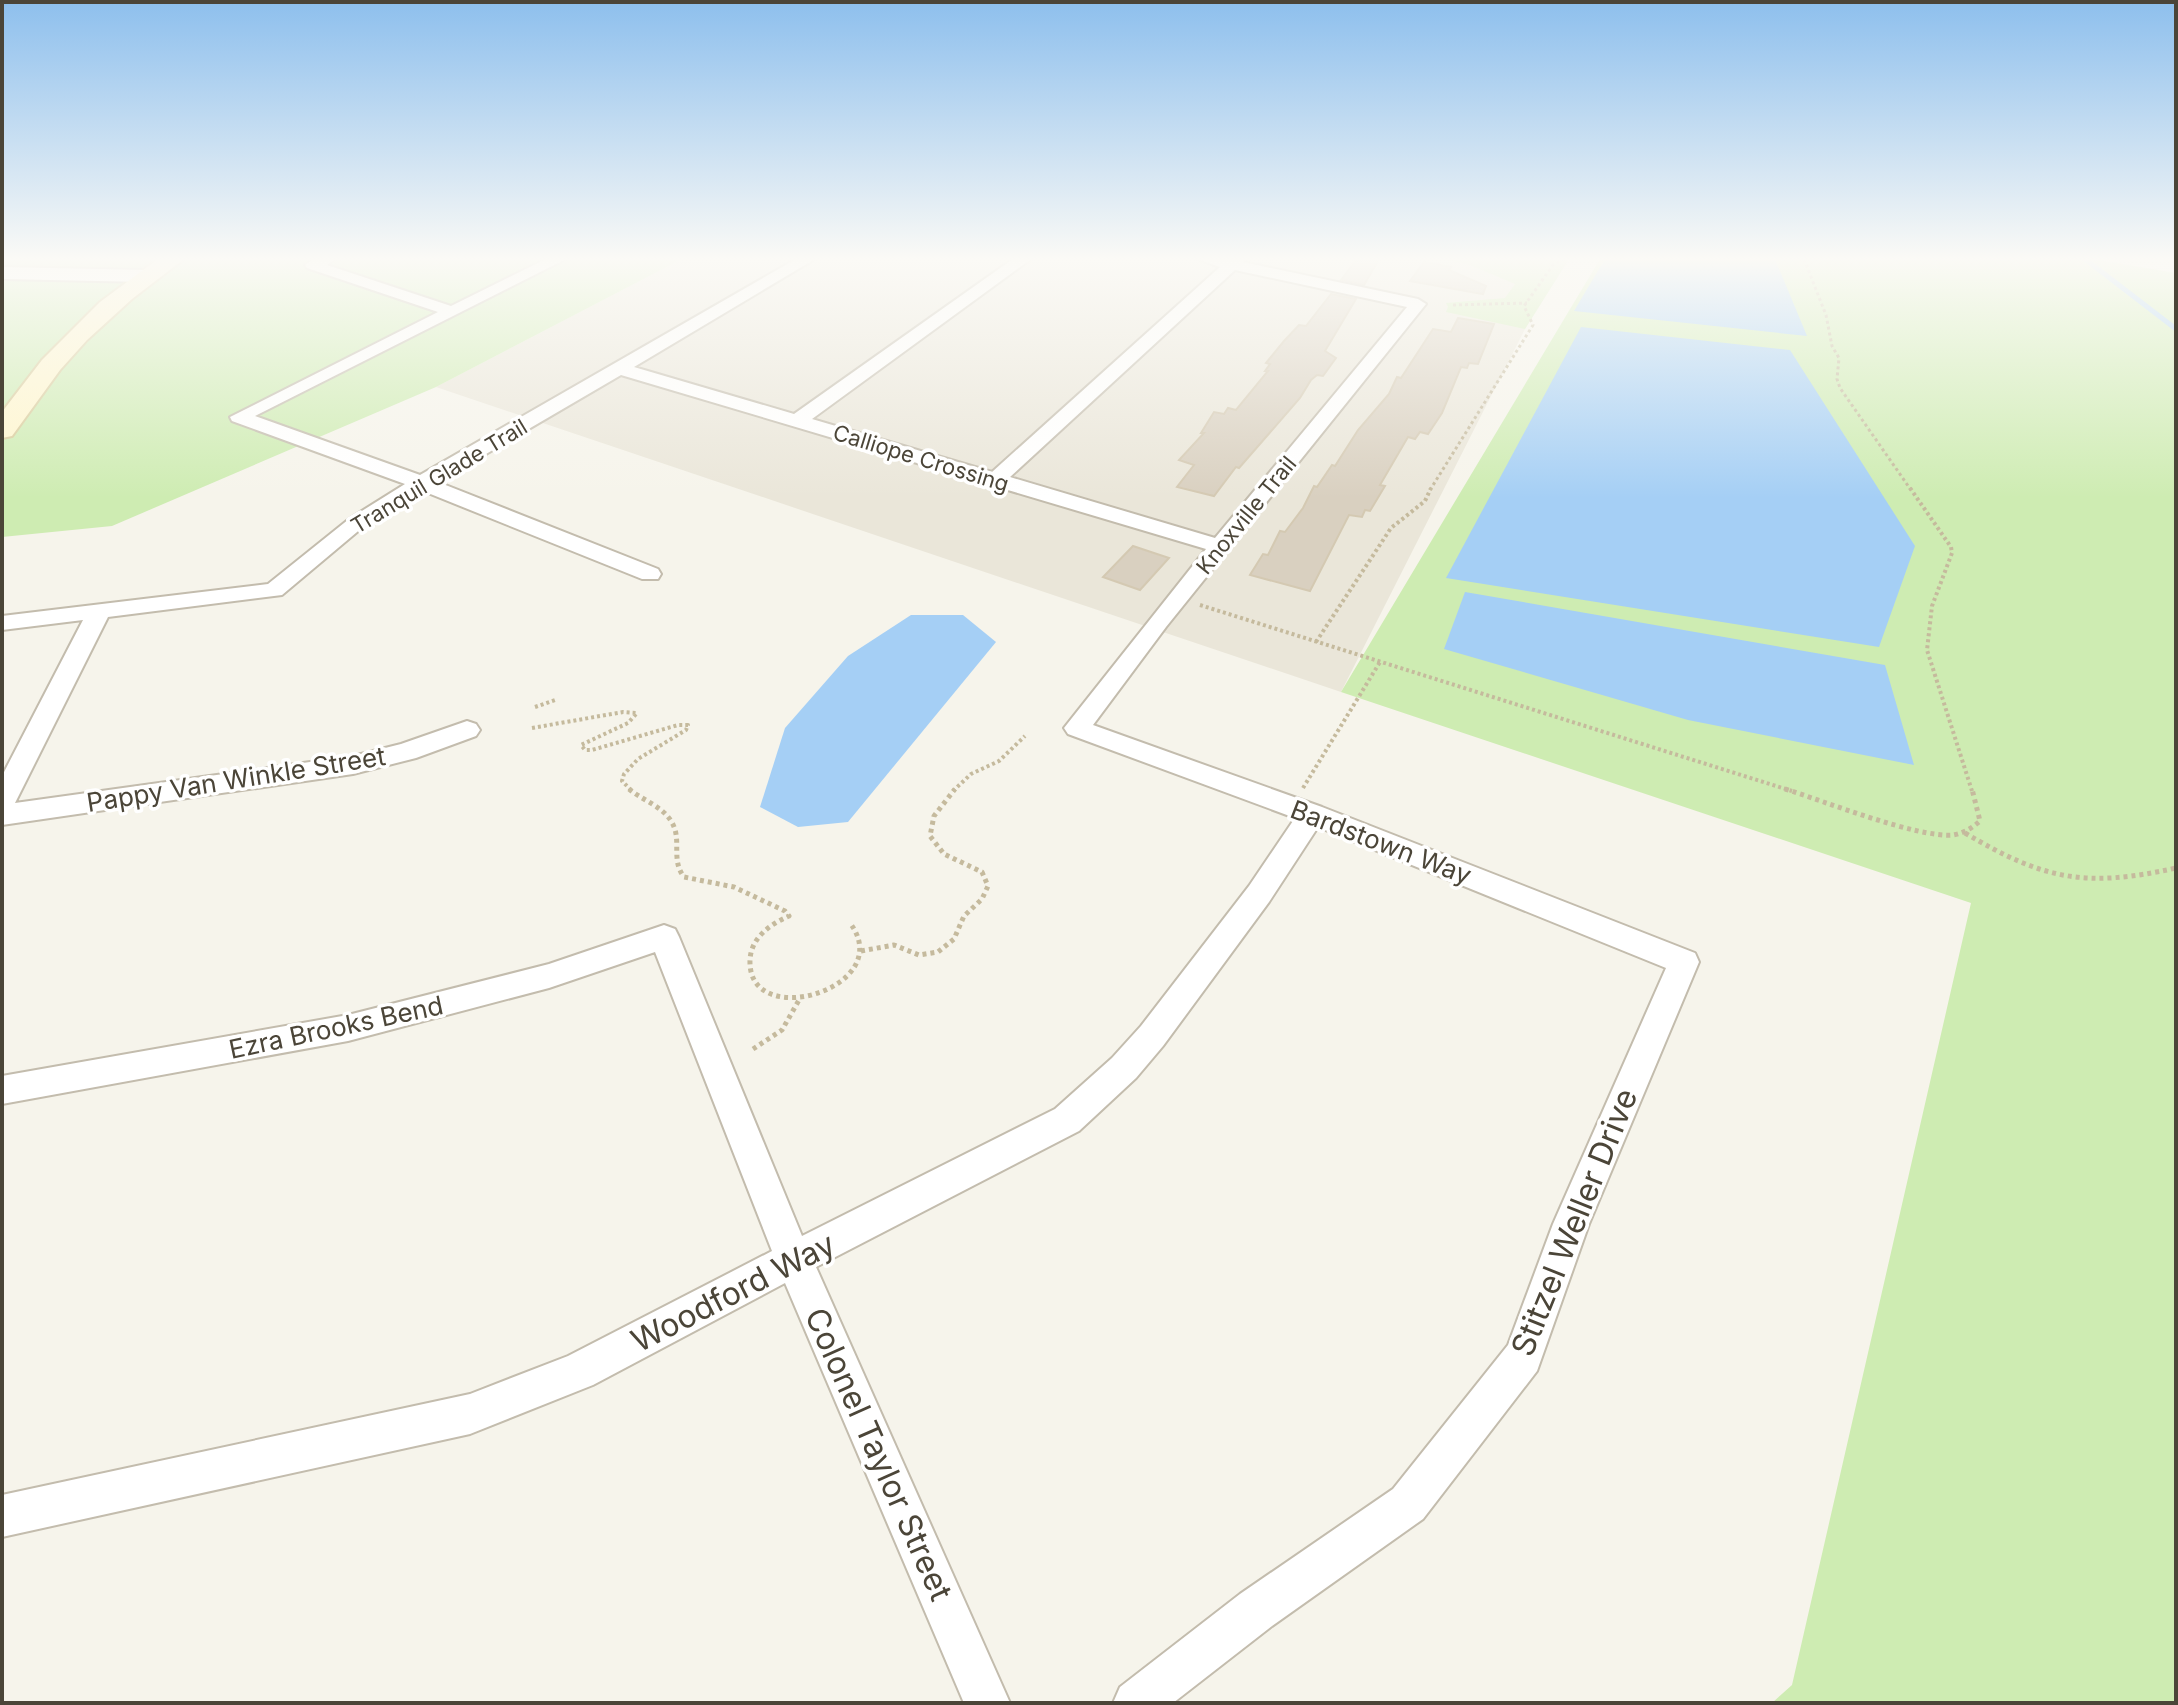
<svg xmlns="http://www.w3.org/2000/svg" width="2178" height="1705" font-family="Inter,sans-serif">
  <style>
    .residential { fill: #eae6d9 }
    .green { fill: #ceecb2 }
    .water { fill: #a5cff5 }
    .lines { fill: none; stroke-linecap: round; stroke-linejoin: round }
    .stream { stroke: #a5cff5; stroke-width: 5 }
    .building { fill: #d9d0c0; stroke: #d4c9b2; stroke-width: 2 }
    .minor-casing { stroke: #c3bcad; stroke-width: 4 }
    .tertiary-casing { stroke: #c3bcad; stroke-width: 4 }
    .secondary-casing { stroke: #d8cb99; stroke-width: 4 }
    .path-far2 { stroke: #c5ba9d; stroke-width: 3; stroke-dasharray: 3 3; stroke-linecap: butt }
    .path-far1 { stroke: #c5ba9d; stroke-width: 4; stroke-dasharray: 3 3; stroke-linecap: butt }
    .path { stroke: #c5ba9d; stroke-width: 5; stroke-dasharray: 4 4; stroke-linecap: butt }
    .minor { fill: #fff; fill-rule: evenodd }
    .tertiary { fill: #fff; fill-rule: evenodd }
    .secondary { fill: #fff6cc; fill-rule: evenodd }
    .labels { text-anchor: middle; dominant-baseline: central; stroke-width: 7; stroke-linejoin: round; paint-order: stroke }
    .far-street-label { font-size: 22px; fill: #4b4538; stroke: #fff }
    .street-label { font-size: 26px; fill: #4b4538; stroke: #fff }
    .near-street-label { font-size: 32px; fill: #4b4538; stroke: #fff }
  </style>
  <rect width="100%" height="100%" fill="#f6f4eb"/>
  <path class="residential" d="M 682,259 L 1569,259 L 1525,329 L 1341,692 L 436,387 Z"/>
  <g class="green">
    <path d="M 2,259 L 682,259 L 436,387 L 112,526 L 2,537 Z"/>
    <path d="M 1444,259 L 1569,259 L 1525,329 L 1446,312 L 1448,307 L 1446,303 L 1505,298 L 1515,284 L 1470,265 Z"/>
    <path d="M 1600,259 L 2093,259 L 2176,273 L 2176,1703 L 1772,1703 L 1792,1685 L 1971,903 L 1341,692 Z"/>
  </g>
  <g class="water">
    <path d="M 1605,259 L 1775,259 L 1807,336 L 1574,311 Z"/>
    <path d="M 1581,327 L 1790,350 L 1915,546 L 1879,647 L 1446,578 Z"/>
    <path d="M 1465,592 L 1885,665 L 1914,765 L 1688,720 L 1444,649 Z"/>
    <path d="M 911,615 L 963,615 L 996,642 L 848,822 L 798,827 L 760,807 L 785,728 L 848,656 Z"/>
  </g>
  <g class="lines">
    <path class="stream" d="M 2085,259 L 2176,329"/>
  </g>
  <g class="building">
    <path d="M 1357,259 L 1379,259 L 1364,285 L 1341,280 Z"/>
    <path d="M 1424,262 L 1451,267 L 1449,270 L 1486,286 L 1483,294 L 1410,281 Z"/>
    <path d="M 1331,294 L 1356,299 L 1325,351 L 1336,358 L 1323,376 L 1317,375 L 1311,380 L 1300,398 L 1239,468 L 1236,467 L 1214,496 L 1177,487 L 1194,465 L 1179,460 L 1204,433 L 1201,433 L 1214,412 L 1224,414 L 1228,408 L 1236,410 L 1268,371 L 1265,371 L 1270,364 L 1266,363 L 1284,341 L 1299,325 L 1306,326 Z"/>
    <path d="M 1458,318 L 1494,324 L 1478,364 L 1469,363 L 1467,368 L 1461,367 L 1442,413 L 1428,434 L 1420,432 L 1415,439 L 1408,437 L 1380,485 L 1385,486 L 1370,511 L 1365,510 L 1362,517 L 1349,515 L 1310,591 L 1250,575 L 1263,554 L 1268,555 L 1280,531 L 1285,532 L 1303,508 L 1314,486 L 1317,487 L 1332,465 L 1335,466 L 1358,430 L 1389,394 L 1397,377 L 1401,378 L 1433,329 L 1451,332 Z"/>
    <path d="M 1133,546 L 1169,558 L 1140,590 L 1103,577 Z"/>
  </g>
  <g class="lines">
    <defs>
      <path id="minor" d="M 313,259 L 335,259 L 327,265 L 451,306 L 546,259 L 566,259 L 255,416 L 420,475 L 796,259 L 815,259 L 634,367 L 794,414 L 1013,259 L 1031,259 L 812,419 L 992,472 L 1220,267 L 1198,259 L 1246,259 L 1243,262 L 1418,299 L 1426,304 L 1166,627 L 1093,725 L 1322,807 L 1695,953 L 1699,962 L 1589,1224 L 1537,1371 L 1423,1519 L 1272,1626 L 1173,1703 L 1113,1703 L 1120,1687 L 1240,1594 L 1393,1489 L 1508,1345 L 1553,1224 L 1666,968 L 1318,827 L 1269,902 L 1163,1046 L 1136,1078 L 1079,1131 L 816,1267 L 1010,1703 L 964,1703 L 785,1283 L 593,1385 L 470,1434 L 2,1537 L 2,1495 L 470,1394 L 568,1356 L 772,1251 L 655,952 L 549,988 L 348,1041 L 2,1104 L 2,1076 L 348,1015 L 549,964 L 664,925 L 675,929 L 679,937 L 802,1236 L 1055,1109 L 1112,1058 L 1141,1026 L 1249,886 L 1295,818 L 1068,734 L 1064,728 L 1206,549 L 621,375 L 438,482 L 658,569 L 661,574 L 658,579 L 642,579 L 423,491 L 363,527 L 282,595 L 108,617 L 15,803 L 353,756 L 401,744 L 467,721 L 476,724 L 480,730 L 476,736 L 416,758 L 353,774 L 2,825 L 2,776 L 83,620 L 2,630 L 2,616 L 268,584 L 349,519 L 405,484 L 232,421 L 230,417 L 438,312 L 307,268 L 305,265 ZM 1235,270 L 1407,307 L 1215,538 L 1010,477 Z"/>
      <path id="tertiary" d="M 2,267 L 146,270 L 156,276 L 146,282 L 2,279 Z"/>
      <path id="secondary" d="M 158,259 L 184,259 L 132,299 L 87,340 L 60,370 L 12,436 L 2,438 L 2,412 L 42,360 L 100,302 Z"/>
    </defs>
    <use href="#minor" class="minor-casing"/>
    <use href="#tertiary" class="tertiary-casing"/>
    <use href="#secondary" class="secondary-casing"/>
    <g class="path-far2">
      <path d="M 1804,259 L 1826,315 L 1832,346 L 1839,358 L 1837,379 L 1840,388 L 1911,490"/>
      <path d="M 1453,305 L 1527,303"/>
      <path d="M 1430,490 L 1533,325 L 1524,306 L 1553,265 L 1564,259"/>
    </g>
    <g class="path-far1">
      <path d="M 1910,488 L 1951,547 L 1952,553 L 1932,606 L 1927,650 L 1972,791"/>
      <path d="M 1200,605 L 1792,791"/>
      <path d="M 1316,642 L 1391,528 L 1425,501 L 1431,488"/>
      <path d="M 535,707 L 555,700"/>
      <path d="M 532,728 L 623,712 L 637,713 L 628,723 L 581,745 L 585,750 L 592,750 L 678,725 L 688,725 L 686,730 L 638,759 L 624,774 L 622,781 L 632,791"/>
      <path d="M 1303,788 L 1380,662"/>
      <path d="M 953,791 L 971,774 L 999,761 L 1025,736"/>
    </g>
    <g class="path">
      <path d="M 629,789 C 642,800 662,806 671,821 C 683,839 670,859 684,877 L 734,887 L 785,911 L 789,916 C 771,924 751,937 750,960 C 747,1033 899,988 850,923"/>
      <path d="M 1785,789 C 1824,801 1917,838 1953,835 C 1964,833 1972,828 1980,821 L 1972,789"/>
      <path d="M 1965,833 C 2044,880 2086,888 2176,868"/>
      <path d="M 861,951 L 894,945 L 919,955 L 938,952 L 954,939 L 964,916 L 982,899 L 988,886 L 982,872 L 944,854 L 930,836 L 934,816 L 955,789"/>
      <path d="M 753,1049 L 782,1030 L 799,1000"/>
    </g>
    <use href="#minor" class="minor"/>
    <use href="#tertiary" class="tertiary"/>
    <use href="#secondary" class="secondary"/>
  </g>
  <linearGradient id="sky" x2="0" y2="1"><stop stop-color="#8dbfed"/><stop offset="0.52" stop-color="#fbfaf6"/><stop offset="1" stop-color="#fbfaf6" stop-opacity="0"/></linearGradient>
  <rect width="2178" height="498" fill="url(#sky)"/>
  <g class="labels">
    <g class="far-street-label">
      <text transform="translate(921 458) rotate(17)">Calliope Crossing</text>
      <text transform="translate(439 476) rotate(-31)">Tranquil Glade Trail</text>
      <text transform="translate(1246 515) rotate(-51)">Knoxville Trail</text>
    </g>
    <g class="street-label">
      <text transform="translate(236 779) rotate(-9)">Pappy Van Winkle Street</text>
      <text transform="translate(1381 842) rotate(21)">Bardstown Way</text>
      <text transform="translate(336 1027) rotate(-12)">Ezra Brooks Bend</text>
    </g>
    <g class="near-street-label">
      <text transform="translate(1574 1222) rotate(-68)">Stitzel Weller Drive</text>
      <text transform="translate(733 1292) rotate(-27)">Woodford Way</text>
      <text transform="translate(879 1454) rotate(66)">Colonel Taylor Street</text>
    </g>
  </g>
  <rect width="2178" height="1705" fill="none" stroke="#4b4538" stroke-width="8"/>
</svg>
